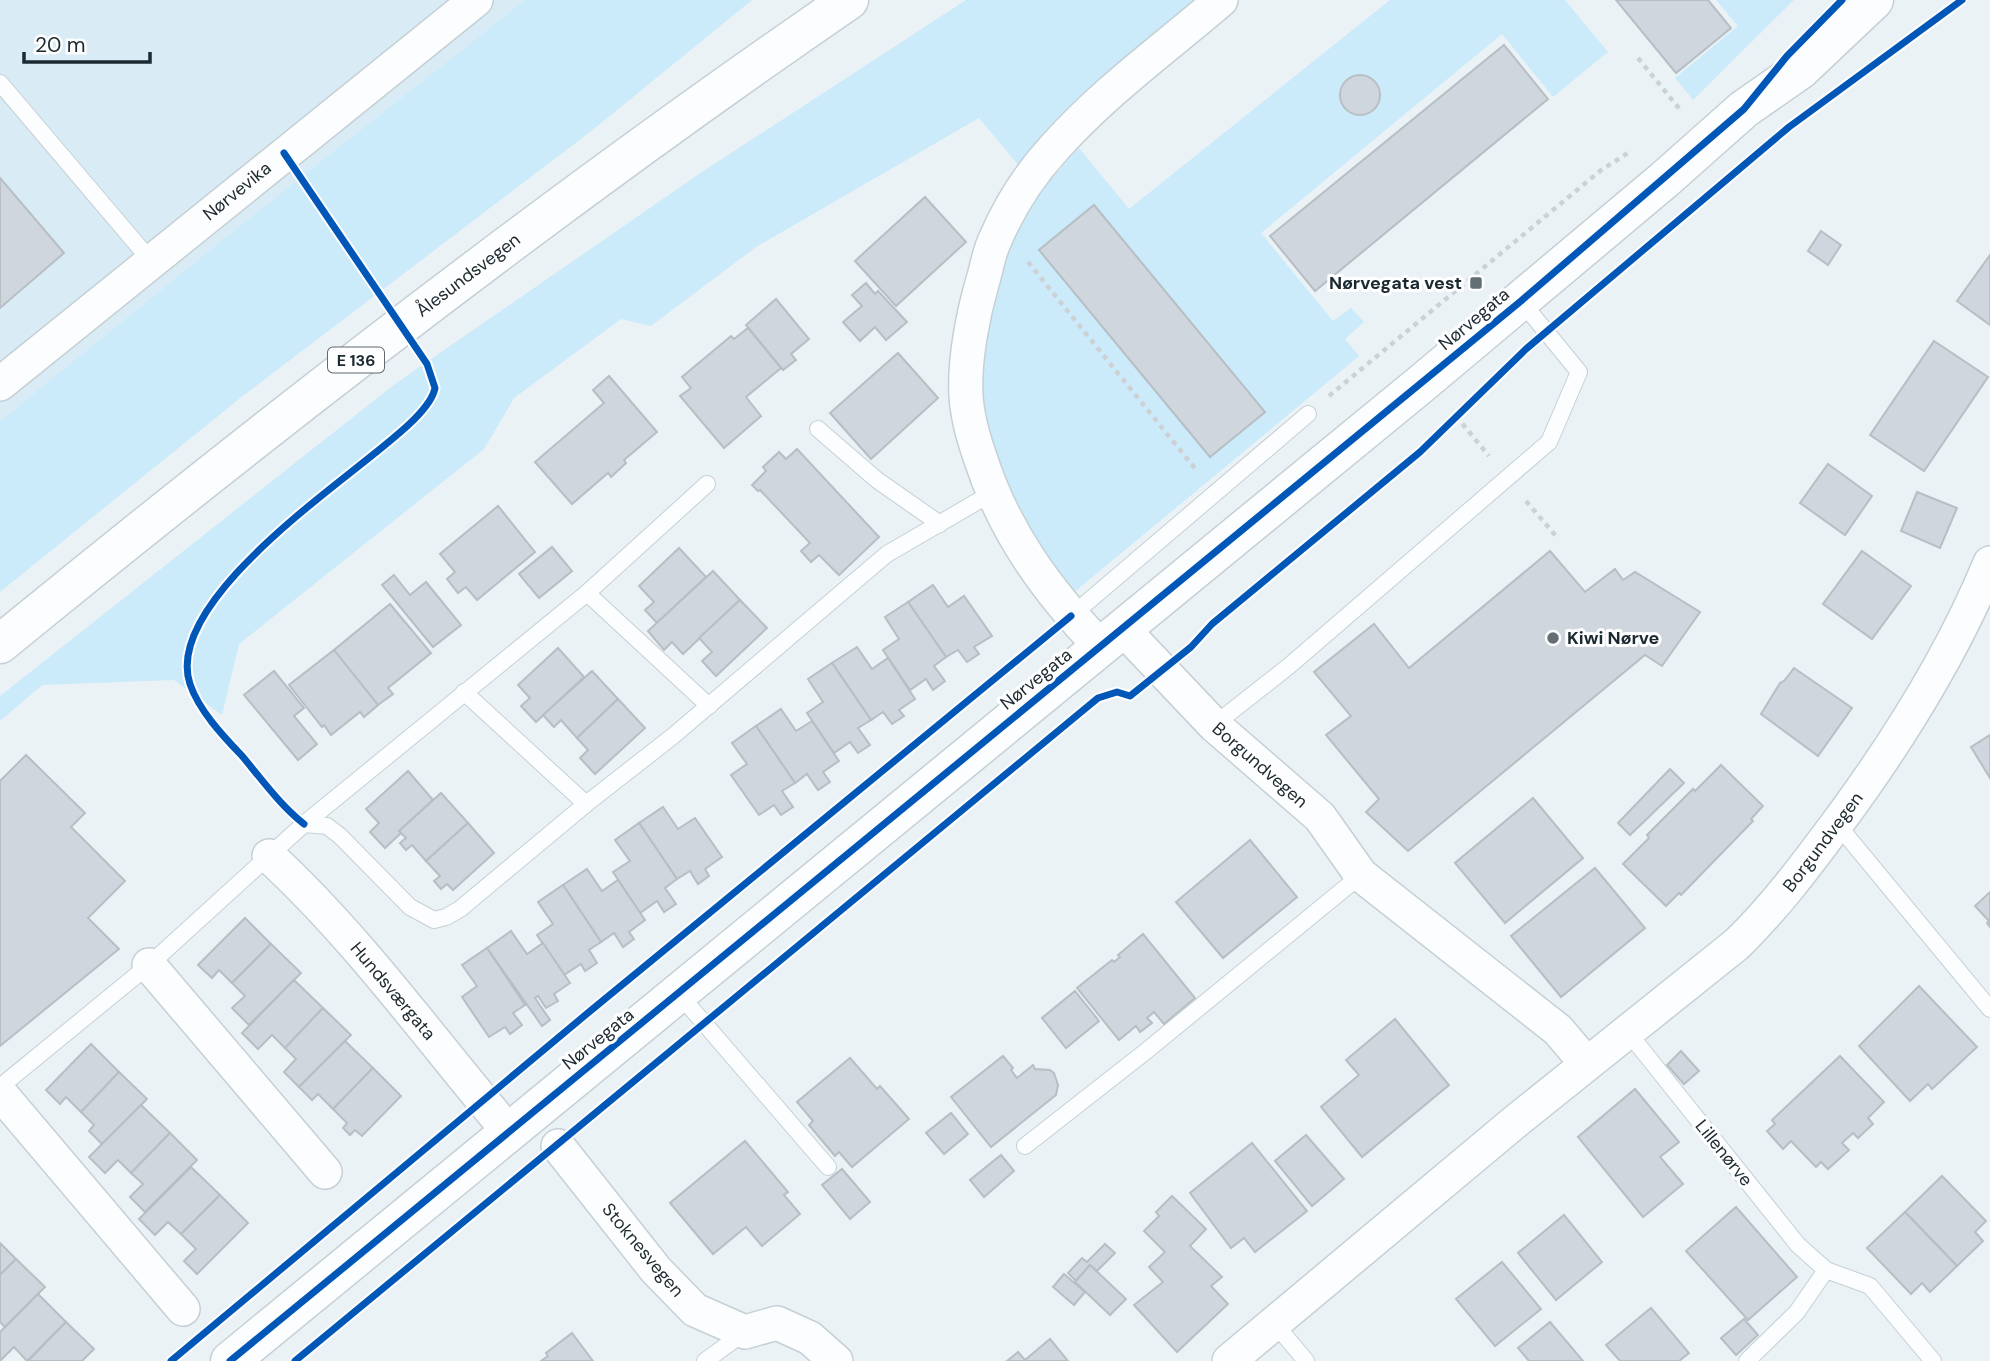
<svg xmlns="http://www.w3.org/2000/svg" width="1990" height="1361" font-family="'DM Sans',sans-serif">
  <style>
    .built { fill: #d9ebf5 }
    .green { fill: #cbeafa }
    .building { fill: #d0d6de; stroke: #b7bec4; stroke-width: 2 }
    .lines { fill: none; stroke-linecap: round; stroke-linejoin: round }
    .lane-casing { stroke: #c5d0d5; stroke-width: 18 }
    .street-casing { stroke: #c5d0d5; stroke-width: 36 }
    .primary-casing { stroke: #c5d0d5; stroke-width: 41 }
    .highway-casing { stroke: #c5d0d5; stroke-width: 41 }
    .path { stroke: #ced1d4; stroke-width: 4.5; stroke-dasharray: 5 5; stroke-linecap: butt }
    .lane { stroke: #fcfdfe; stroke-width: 16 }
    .street { stroke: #fcfdfe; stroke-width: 33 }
    .primary { stroke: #fcfdfe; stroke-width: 38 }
    .highway { stroke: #fcfdfe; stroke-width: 38 }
    .cycleway-casing { stroke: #fefefe; stroke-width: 11 }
    .cycleway { stroke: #0057b8; stroke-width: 7 }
    .poi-dot { fill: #636f75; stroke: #fefefe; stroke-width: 2.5 }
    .labels { text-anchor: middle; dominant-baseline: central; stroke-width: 6; stroke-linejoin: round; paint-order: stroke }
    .shield { fill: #fefefe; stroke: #5f696e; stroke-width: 2 }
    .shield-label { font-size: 16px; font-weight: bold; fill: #1b2930 }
    .street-label { font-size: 18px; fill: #1b2930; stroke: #fefefe }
    .poi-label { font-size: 18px; font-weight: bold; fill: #1b2930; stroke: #fefefe; text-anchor: end }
  </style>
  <rect width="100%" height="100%" fill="#eaf2f6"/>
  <path class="built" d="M 0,0 L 525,0 L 247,220 L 0,421 Z"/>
  <g class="green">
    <path d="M 525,0 L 752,0 L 590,132 L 244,395 L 0,592 L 0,421 L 247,220 Z"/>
    <path d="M 966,0 L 1199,0 L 1020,167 L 979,118 L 756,247 L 651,326 L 621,319 L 514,398 L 484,449 L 239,644 L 222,715 L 174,680 L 42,685 L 0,721 L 0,696 L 395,384 L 702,172 Z"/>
    <path d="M 1390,0 L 1565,0 L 1608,52 L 1553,97 L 1502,34 L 1261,233 L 1333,321 L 1351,308 L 1364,322 L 1345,339 L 1359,356 L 1072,594 L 1052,570 L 1003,488 L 979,383 L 992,299 L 1010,245 L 1039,192 L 1079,148 L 1129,209 Z"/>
    <path d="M 1716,0 L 1794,0 L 1693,100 L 1675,78 L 1738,26 Z"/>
  </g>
  <g class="building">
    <path d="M 1616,0 L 1708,0 L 1731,28 L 1676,73 Z"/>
    <path d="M 1504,45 L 1548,99 L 1315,291 L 1270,236 Z"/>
    <circle cx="1360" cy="95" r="20"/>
    <path d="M 0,178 L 64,253 L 0,308 Z"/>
    <path d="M 925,197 L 966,242 L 896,306 L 855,261 Z"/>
    <path d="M 1094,205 L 1265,412 L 1210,457 L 1039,250 Z"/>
    <path d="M 1821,231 L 1841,245 L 1828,265 L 1808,251 Z"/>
    <path d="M 1990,255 L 1990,325 L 1957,301 Z"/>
    <path d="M 866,283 L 875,294 L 878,291 L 907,322 L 886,340 L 875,327 L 860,341 L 843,322 L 862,306 L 852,295 Z"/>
    <path d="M 776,299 L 809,339 L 791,354 L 796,360 L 783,370 L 746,325 Z"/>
    <path d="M 748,328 L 781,368 L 746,397 L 761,416 L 724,448 L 680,396 L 691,388 L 682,377 L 731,336 L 734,339 Z"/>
    <path d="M 1934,341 L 1988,377 L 1924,471 L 1870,435 Z"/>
    <path d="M 898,353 L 938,398 L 871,459 L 830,413 Z"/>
    <path d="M 609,376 L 657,432 L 624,460 L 626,463 L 611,477 L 608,473 L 572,504 L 535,462 L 604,403 L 593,390 Z"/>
    <path d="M 797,449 L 879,537 L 839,575 L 819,555 L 811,562 L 801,551 L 810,543 L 760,490 L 758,491 L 752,485 L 766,471 L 763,467 L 779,452 L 786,459 Z"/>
    <path d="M 1828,464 L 1872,496 L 1845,535 L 1800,503 Z"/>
    <path d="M 1917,492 L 1957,508 L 1940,548 L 1901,531 Z"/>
    <path d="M 498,506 L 535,552 L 477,600 L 466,587 L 458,593 L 447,579 L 455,572 L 440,554 Z"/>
    <path d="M 552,547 L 572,571 L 539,598 L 519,574 Z"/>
    <path d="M 679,548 L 706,577 L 657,623 L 645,610 L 654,602 L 639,586 Z"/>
    <path d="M 1550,551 L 1585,592 L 1615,569 L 1623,580 L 1635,572 L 1700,612 L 1662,666 L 1645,655 L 1408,851 L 1366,812 L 1379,799 L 1326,735 L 1351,716 L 1314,672 L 1374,624 L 1409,668 Z"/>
    <path d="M 1862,551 L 1911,586 L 1872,639 L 1823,604 Z"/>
    <path d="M 713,571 L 740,600 L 683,654 L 672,642 L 664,650 L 648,631 Z"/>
    <path d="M 394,575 L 410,595 L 426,582 L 461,625 L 433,647 L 382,585 Z"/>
    <path d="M 933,585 L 948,607 L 964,596 L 992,636 L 974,647 L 979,654 L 967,662 L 958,650 L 946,657 L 908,602 Z"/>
    <path d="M 740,600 L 767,628 L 716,676 L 702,661 L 712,652 L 699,638 Z"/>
    <path d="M 908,602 L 946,657 L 934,666 L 945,681 L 933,690 L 926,679 L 910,690 L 883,650 L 899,639 L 885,617 Z"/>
    <path d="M 390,604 L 431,653 L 388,688 L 393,694 L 378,705 L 334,650 Z"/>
    <path d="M 857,647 L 872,669 L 888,658 L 915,699 L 899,710 L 904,716 L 892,724 L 883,712 L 871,720 L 832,663 Z"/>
    <path d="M 558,648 L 584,677 L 536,722 L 521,706 L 530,698 L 518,685 Z"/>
    <path d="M 334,650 L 378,705 L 364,717 L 360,712 L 331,735 L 324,725 L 322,727 L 289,685 Z"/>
    <path d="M 832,663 L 871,720 L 858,728 L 870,745 L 858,753 L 850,742 L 834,753 L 807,713 L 823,702 L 808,679 Z"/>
    <path d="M 1794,668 L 1852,708 L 1818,756 L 1761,714 L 1780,683 L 1784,681 Z"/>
    <path d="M 274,671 L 304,708 L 294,716 L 317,744 L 298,760 L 244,695 Z"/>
    <path d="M 592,671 L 618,699 L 577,738 L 561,720 L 554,727 L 543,715 Z"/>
    <path d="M 618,699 L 645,728 L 595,774 L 580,758 L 588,750 L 577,738 Z"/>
    <path d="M 781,709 L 796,731 L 812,721 L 839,761 L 823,772 L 830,782 L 818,790 L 807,774 L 795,783 L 756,726 Z"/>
    <path d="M 756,726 L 795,783 L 782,791 L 793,807 L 781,815 L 774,805 L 759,815 L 731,775 L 747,764 L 732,743 Z"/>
    <path d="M 1990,735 L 1990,778 L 1971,747 Z"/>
    <path d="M 26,755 L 85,813 L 71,827 L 125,881 L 88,918 L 119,949 L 0,1046 L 0,781 Z"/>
    <path d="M 1721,765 L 1763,806 L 1751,819 L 1753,821 L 1681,895 L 1679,893 L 1666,906 L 1623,864 L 1649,838 L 1647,835 L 1693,789 L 1695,791 Z"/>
    <path d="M 1670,769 L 1684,783 L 1630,835 L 1618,823 Z"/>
    <path d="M 408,771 L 433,800 L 399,831 L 401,833 L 385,848 L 370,832 L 379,823 L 366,809 Z"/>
    <path d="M 441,793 L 468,823 L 426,861 L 412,845 L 406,850 L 400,843 L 406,838 L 399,831 Z"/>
    <path d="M 1533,798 L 1583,858 L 1505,923 L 1455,863 Z"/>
    <path d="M 663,807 L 678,829 L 695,818 L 722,857 L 705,869 L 709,876 L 698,884 L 690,871 L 677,879 L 639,823 Z"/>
    <path d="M 468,823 L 494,853 L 453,890 L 447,884 L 441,889 L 434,881 L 440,876 L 426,861 Z"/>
    <path d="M 639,823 L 677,879 L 665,888 L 676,904 L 664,912 L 657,901 L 640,913 L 613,872 L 630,861 L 615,840 Z"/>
    <path d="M 1250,840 L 1297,897 L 1223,958 L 1176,902 Z"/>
    <path d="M 1595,868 L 1645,928 L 1561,997 L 1511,936 Z"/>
    <path d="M 587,869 L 602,891 L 618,880 L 645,920 L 629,932 L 634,939 L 623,947 L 614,933 L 601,942 L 563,885 Z"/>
    <path d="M 563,885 L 601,942 L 589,950 L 597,963 L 585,971 L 581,964 L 564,975 L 537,935 L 553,924 L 538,902 Z"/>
    <path d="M 1990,892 L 1990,927 L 1987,923 L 1989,921 L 1975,906 Z"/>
    <path d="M 245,918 L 271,944 L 232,983 L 219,970 L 212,978 L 198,965 Z"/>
    <path d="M 511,931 L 527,954 L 543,943 L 570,983 L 554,994 L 558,1001 L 546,1008 L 538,996 L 535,998 L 550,1020 L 542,1026 L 487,948 Z"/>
    <path d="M 1143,934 L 1195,998 L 1164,1024 L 1154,1012 L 1147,1018 L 1152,1023 L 1140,1032 L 1136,1026 L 1119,1040 L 1077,988 L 1112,960 L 1114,962 L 1120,957 L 1118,955 Z"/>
    <path d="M 271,944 L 301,973 L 249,1025 L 232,1008 L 245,996 L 232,983 Z"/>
    <path d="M 487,948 L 525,1005 L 513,1013 L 522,1025 L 510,1034 L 505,1027 L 489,1037 L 462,997 L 477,986 L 462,965 Z"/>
    <path d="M 294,980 L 323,1008 L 285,1048 L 272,1035 L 258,1049 L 242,1033 Z"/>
    <path d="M 1919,986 L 1977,1047 L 1932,1089 L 1928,1084 L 1910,1101 L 1859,1046 Z"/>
    <path d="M 1075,991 L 1099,1021 L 1066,1048 L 1042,1018 Z"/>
    <path d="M 323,1008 L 351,1035 L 299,1087 L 284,1072 L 296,1059 L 285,1048 Z"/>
    <path d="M 1395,1019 L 1449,1085 L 1362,1157 L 1321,1107 L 1359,1075 L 1346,1060 Z"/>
    <path d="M 345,1041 L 373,1068 L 333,1109 L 318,1094 L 312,1100 L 299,1087 Z"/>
    <path d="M 91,1044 L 119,1072 L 81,1112 L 66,1097 L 60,1104 L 46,1090 Z"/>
    <path d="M 1681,1051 L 1699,1071 L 1684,1084 L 1667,1065 Z"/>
    <path d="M 1003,1056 L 1013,1068 L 1011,1070 L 1017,1078 L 1033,1065 L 1035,1069 L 1050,1070 L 1054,1073 L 1058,1085 L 1056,1095 L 991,1147 L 951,1097 Z"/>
    <path d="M 1840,1056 L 1884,1102 L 1868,1118 L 1873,1124 L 1858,1138 L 1853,1133 L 1842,1143 L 1849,1150 L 1828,1169 L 1821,1162 L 1816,1167 L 1791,1141 L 1783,1149 L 1767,1131 L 1775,1124 L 1772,1120 Z"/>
    <path d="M 850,1058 L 877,1089 L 880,1086 L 909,1119 L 852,1167 L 839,1152 L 835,1156 L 809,1125 L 813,1121 L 797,1102 Z"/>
    <path d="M 373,1068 L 401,1096 L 362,1136 L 355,1130 L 350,1135 L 343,1128 L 347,1123 L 333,1109 Z"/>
    <path d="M 119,1072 L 147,1099 L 102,1144 L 89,1131 L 94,1125 L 81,1112 Z"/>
    <path d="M 1635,1089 L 1679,1142 L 1660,1157 L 1683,1184 L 1643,1217 L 1578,1137 Z"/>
    <path d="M 141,1105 L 170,1133 L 131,1173 L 118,1160 L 105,1173 L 89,1157 Z"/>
    <path d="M 951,1113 L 968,1134 L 944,1154 L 926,1133 Z"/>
    <path d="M 170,1133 L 197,1160 L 145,1212 L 130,1197 L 143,1184 L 131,1173 Z"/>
    <path d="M 1306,1135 L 1344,1179 L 1312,1206 L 1275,1161 Z"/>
    <path d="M 745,1141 L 788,1192 L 784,1195 L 800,1214 L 762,1246 L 746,1227 L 713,1254 L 670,1203 Z"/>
    <path d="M 1252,1143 L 1307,1211 L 1255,1252 L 1244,1238 L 1231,1248 L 1190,1193 Z"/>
    <path d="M 1001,1155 L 1014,1171 L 984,1197 L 970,1180 Z"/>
    <path d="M 191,1167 L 220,1195 L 181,1234 L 168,1222 L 155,1235 L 139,1219 Z"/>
    <path d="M 842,1169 L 870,1202 L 850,1219 L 822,1185 Z"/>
    <path d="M 1942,1176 L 1986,1221 L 1975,1232 L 1983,1241 L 1957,1266 L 1905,1212 Z"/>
    <path d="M 220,1195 L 248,1223 L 197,1274 L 184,1261 L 196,1249 L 181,1234 Z"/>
    <path d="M 1172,1196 L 1206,1229 L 1190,1246 L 1222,1277 L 1211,1286 L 1228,1304 L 1177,1352 L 1134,1305 L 1163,1282 L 1149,1267 L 1165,1252 L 1144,1231 L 1159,1216 L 1156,1212 Z"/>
    <path d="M 1736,1207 L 1797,1277 L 1748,1320 L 1686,1251 Z"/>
    <path d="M 1905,1212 L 1957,1266 L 1930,1292 L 1922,1283 L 1911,1294 L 1867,1248 Z"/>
    <path d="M 1564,1215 L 1602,1262 L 1556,1300 L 1518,1253 Z"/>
    <path d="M 0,1243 L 16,1259 L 0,1275 Z"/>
    <path d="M 1105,1244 L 1115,1253 L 1097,1271 L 1090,1265 L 1076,1281 L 1068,1273 L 1082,1258 L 1087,1262 Z"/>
    <path d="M 16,1259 L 45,1287 L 5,1327 L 0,1322 L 0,1275 Z"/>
    <path d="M 1502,1262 L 1541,1309 L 1495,1346 L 1456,1299 Z"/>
    <path d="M 1090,1265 L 1126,1299 L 1110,1315 L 1075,1282 Z"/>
    <path d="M 1064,1274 L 1085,1292 L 1074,1305 L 1053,1287 Z"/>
    <path d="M 38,1294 L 66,1322 L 27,1361 L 14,1347 L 0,1361 L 0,1332 Z"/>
    <path d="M 1651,1308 L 1689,1353 L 1679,1361 L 1620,1361 L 1606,1345 Z"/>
    <path d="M 1744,1319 L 1758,1335 L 1736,1355 L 1721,1338 Z"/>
    <path d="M 66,1322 L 94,1349 L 82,1361 L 28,1361 Z"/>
    <path d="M 1550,1322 L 1583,1361 L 1529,1361 L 1518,1348 Z"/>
    <path d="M 572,1333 L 593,1361 L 541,1361 L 548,1356 L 546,1353 Z"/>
    <path d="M 1050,1339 L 1068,1361 L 1007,1361 L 1018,1352 L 1025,1360 Z"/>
  </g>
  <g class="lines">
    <defs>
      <g id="lane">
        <path d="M 0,83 L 151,261"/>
        <path d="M 818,429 L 877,480 L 940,524"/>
        <path d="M 587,593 L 709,706"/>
        <path d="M 1071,616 L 1308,414"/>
        <path d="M 464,692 L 586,804"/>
        <path d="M 1214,725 L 1289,666 L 1549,442 L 1579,372 L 1521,301"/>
        <path d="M 304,824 L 327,826 L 340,836 L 410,907 L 434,920 L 446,917 L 460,909 L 586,804 L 673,736 L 887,554 L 992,493"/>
        <path d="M 1837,824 L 1990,1009"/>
        <path d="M 679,994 L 828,1167"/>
        <path d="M 1627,1031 L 1798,1245 L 1826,1270 L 1870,1286 L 1933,1361"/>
        <path d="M 0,1087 L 149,965 L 304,824 L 587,593 L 707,484"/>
        <path d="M 1025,1146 L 1145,1052 L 1361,875"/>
        <path d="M 1275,1324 L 1306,1361"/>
        <path d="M 705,1361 L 745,1332"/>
        <path d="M 1747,1361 L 1797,1312 L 1826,1270"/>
      </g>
      <g id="street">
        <path d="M 0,384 L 476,0"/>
        <path d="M 1123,629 L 1214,725 L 1320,817 L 1361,875 L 1558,1030 L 1586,1063"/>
        <path d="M 1101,647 C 1047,591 1004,532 980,457 C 973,437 967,416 966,395 C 964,360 973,314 983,280 C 987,267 989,252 995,240 C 1009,207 1031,173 1055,147 C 1104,92 1165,48 1221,0"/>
        <path d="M 269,856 C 359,939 430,1039 509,1132"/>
        <path d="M 149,965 L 325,1172"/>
        <path d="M 0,1093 L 183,1309"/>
        <path d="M 558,1146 L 656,1270 L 695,1310 L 745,1332 L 777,1323 L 810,1338 L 836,1361"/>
        <path d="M 1229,1361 L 1516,1121 L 1737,944 C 1776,906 1807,864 1839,821 C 1898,741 1952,655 1990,563"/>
      </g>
      <path id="primary" d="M 230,1361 L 1421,384 L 1664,180 L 1744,109 L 1800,70 L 1874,0"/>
      <path id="highway" d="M 0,644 C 275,419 556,201 849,0"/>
    </defs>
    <use href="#lane" class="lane-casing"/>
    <use href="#street" class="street-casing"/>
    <use href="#primary" class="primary-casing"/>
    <use href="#highway" class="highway-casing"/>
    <g class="path">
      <path d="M 1638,58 L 1682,112"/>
      <path d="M 1028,262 L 1197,471"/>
      <path d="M 1329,396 L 1600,171 L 1629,152"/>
      <path d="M 1456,416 L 1489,456"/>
      <path d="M 1526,501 L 1556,536"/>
    </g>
    <use href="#lane" class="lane"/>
    <use href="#street" class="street"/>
    <use href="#primary" class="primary"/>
    <use href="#highway" class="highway"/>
    <defs>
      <g id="cycleway">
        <path d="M 284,153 L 427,364 L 435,388 C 431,410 392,439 375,453 C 323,496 164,607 190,684 C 199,711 224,737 243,757 C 262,780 281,806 304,824"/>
        <path d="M 171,1361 L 589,1012 L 1071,616"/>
        <path d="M 230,1361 L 1521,301 L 1744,109 L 1787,56 L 1842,0"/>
        <path d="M 295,1361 L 1098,698 L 1117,692 L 1130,696 L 1191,647 L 1212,624 L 1420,452 L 1526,349 L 1789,127 L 1962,0"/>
      </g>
    </defs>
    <use href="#cycleway" class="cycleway-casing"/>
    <use href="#cycleway" class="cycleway"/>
  </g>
  <g class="poi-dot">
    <rect x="1469" y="276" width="14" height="14" rx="3.5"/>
    <circle cx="1553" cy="638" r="7"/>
  </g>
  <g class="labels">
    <rect class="shield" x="328" y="347.5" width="56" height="25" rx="5"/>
    <g class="shield-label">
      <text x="356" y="360">E 136</text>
    </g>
    <g class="street-label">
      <text transform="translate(237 191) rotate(-39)">Nørvevika</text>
      <text transform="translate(468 275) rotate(-37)">Ålesundsvegen</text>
      <text transform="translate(1474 319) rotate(-40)">Nørvegata</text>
      <text transform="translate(1036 679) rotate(-39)">Nørvegata</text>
      <text transform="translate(1260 765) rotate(41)">Borgundvegen</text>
      <text transform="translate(1823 842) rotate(-53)">Borgundvegen</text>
      <text transform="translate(393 991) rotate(50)">Hundsværgata</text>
      <text transform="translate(598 1039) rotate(-39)">Nørvegata</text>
      <text transform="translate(1724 1153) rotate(51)">Lillenørve</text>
      <text transform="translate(643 1250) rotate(50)">Stoknesvegen</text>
    </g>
    <g class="poi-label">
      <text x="1462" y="283">Nørvegata vest</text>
      <text x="1567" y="638" text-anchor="start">Kiwi Nørve</text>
    </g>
  </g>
  <path d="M24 52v10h126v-10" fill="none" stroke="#1b2930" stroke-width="3.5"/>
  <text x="35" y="52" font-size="21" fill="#1b2930" stroke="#fefefe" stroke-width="5" paint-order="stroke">20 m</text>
</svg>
